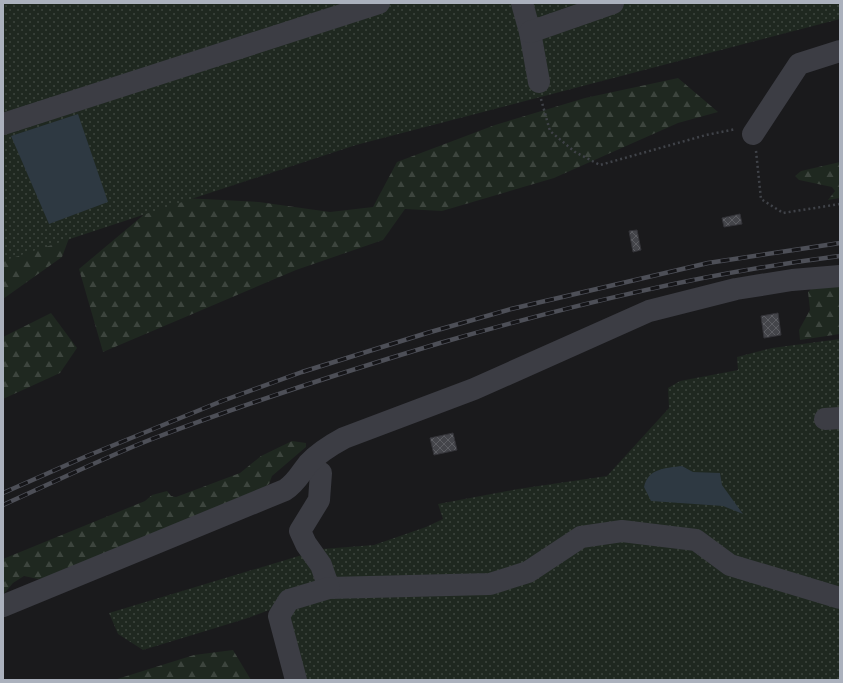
<svg xmlns="http://www.w3.org/2000/svg" width="843" height="683" font-family="Rubik,sans-serif">
  <style>
    .forest { fill: url(#forest-firs) }
    .garden { fill: url(#garden-dots) }
    .water { fill: #2e3942 }
    .building { fill: url(#building-cross-hatch); stroke: #343439 }
    .lines { fill: none; stroke-linecap: round; stroke-linejoin: round }
    .path { stroke: #404349; stroke-width: 2.5; stroke-dasharray: 2 3; stroke-linecap: butt }
    .minor { stroke: #3c3d44; stroke-width: 22 }
    .rail-casing { stroke: #4d4f57; stroke-width: 4.5 }
    .rail { stroke: #151518; stroke-width: 3; stroke-dasharray: 9; stroke-linecap: butt }
  </style>
  <defs>
    <pattern id="forest-firs" width="22" height="20" patternUnits="userSpaceOnUse"><rect width="22" height="20" fill="#1f2820"/><path d="M5 1l3.5 6h-7zM16 11l3.5 6h-7z" fill="#3d453e"/></pattern>
    <pattern id="garden-dots" width="8" height="8" patternUnits="userSpaceOnUse"><rect width="8" height="8" fill="#1f2820"/><path d="M2 2h.1M6 6h.1" fill="none" stroke="#3d453e" stroke-width="1.8" stroke-linecap="round"/></pattern>
    <pattern id="building-cross-hatch" width="8" height="8" patternUnits="userSpaceOnUse"><rect width="8" height="8" fill="#44454a"/><path d="M0 0l8 8M0 8l8-8" fill="none" stroke="#5c5d62"/></pattern>
  </defs>
  <rect width="100%" height="100%" fill="#1a1a1c"/>
  <g class="forest">
    <path d="M 678,78 L 718,112 L 678,123 L 554,178 L 442,211 L 405,209 L 383,240 L 296,270 L 103,352 L 79,269 L 165,197 L 259,202 L 330,212 L 373,207 L 397,162 L 495,125 L 585,98 Z"/>
    <path d="M 840,162 L 840,198 L 828,200 L 835,191 L 832,187 L 799,180 L 795,176 L 801,171 Z"/>
    <path d="M 74,225 L 62,257 L 3,299 L 3,256 Z"/>
    <path d="M 840,286 L 840,334 L 800,340 L 799,330 L 810,310 L 808,292 L 811,289 Z"/>
    <path d="M 51,313 L 77,348 L 60,373 L 3,399 L 3,337 Z"/>
    <path d="M 292,441 L 306,443 L 306,447 L 272,476 L 269,484 L 252,495 L 46,578 L 38,579 L 24,576 L 13,583 L 3,595 L 3,559 L 145,501 L 152,495 L 167,491 L 171,496 L 176,497 L 240,473 L 261,456 Z"/>
    <path d="M 233,650 L 251,680 L 114,680 L 194,655 Z"/>
  </g>
  <g class="garden">
    <path d="M 3,3 L 840,3 L 840,19 L 356,145 L 3,261 Z"/>
    <path d="M 840,339 L 840,680 L 299,680 L 272,609 L 245,619 L 143,650 L 118,634 L 109,613 L 322,549 L 374,545 L 426,527 L 443,519 L 438,504 L 518,489 L 607,476 L 669,408 L 668,388 L 680,381 L 738,370 L 737,357 L 772,348 Z"/>
  </g>
  <g class="water">
    <path d="M 78,114 L 108,202 L 49,224 L 11,136 Z"/>
    <path d="M 682,466 L 693,472 L 720,473 L 722,485 L 743,514 L 723,506 L 651,501 L 644,487 C 648,468 666,468 682,466 Z"/>
  </g>
  <g class="building">
    <path d="M 740,214 L 742,224 L 724,227 L 722,218 Z"/>
    <path d="M 637,230 L 641,250 L 633,252 L 629,231 Z"/>
    <path d="M 778,313 L 781,335 L 764,338 L 761,316 Z"/>
    <path d="M 453,433 L 457,450 L 434,455 L 430,438 Z"/>
  </g>
  <g class="lines">
    <g class="path">
      <path d="M 541,99 L 550,131 L 575,152 L 600,165 L 706,135 L 736,129"/>
      <path d="M 756,151 L 761,199 L 783,213 L 840,204"/>
    </g>
    <g class="minor">
      <path d="M 522,3 L 530,32 L 539,82"/>
      <path d="M 530,32 L 613,3"/>
      <path d="M 3,124 L 379,3"/>
      <path d="M 753,134 L 799,64 L 840,51"/>
      <path d="M 825,419 L 840,418"/>
      <path d="M 321,473 L 319,500 L 300,531 L 306,544 L 321,565 L 329,588 L 490,584 L 528,572 L 581,537 L 622,531 L 696,540 L 730,565 L 840,598"/>
      <path d="M 3,606 L 285,490 C 296,483 300,474 308,464 C 318,453 331,445 344,438 L 474,389 L 649,311 L 736,289 L 792,280 L 840,276"/>
      <path d="M 296,680 L 279,616 L 289,600 L 329,588"/>
    </g>
    <defs>
      <g id="rail">
        <path d="M 3,493 L 87,456 L 222,401 L 302,372 L 427,333 L 511,309 L 708,263 L 840,243"/>
        <path d="M 3,505 C 52,483 101,459 152,439 C 247,403 343,372 440,343 C 572,305 704,273 840,256"/>
      </g>
    </defs>
    <use href="#rail" class="rail-casing"/>
    <use href="#rail" class="rail"/>
  </g>
  <rect width="843" height="683" fill="none" stroke="#abb1bd" stroke-width="8"/>
</svg>
